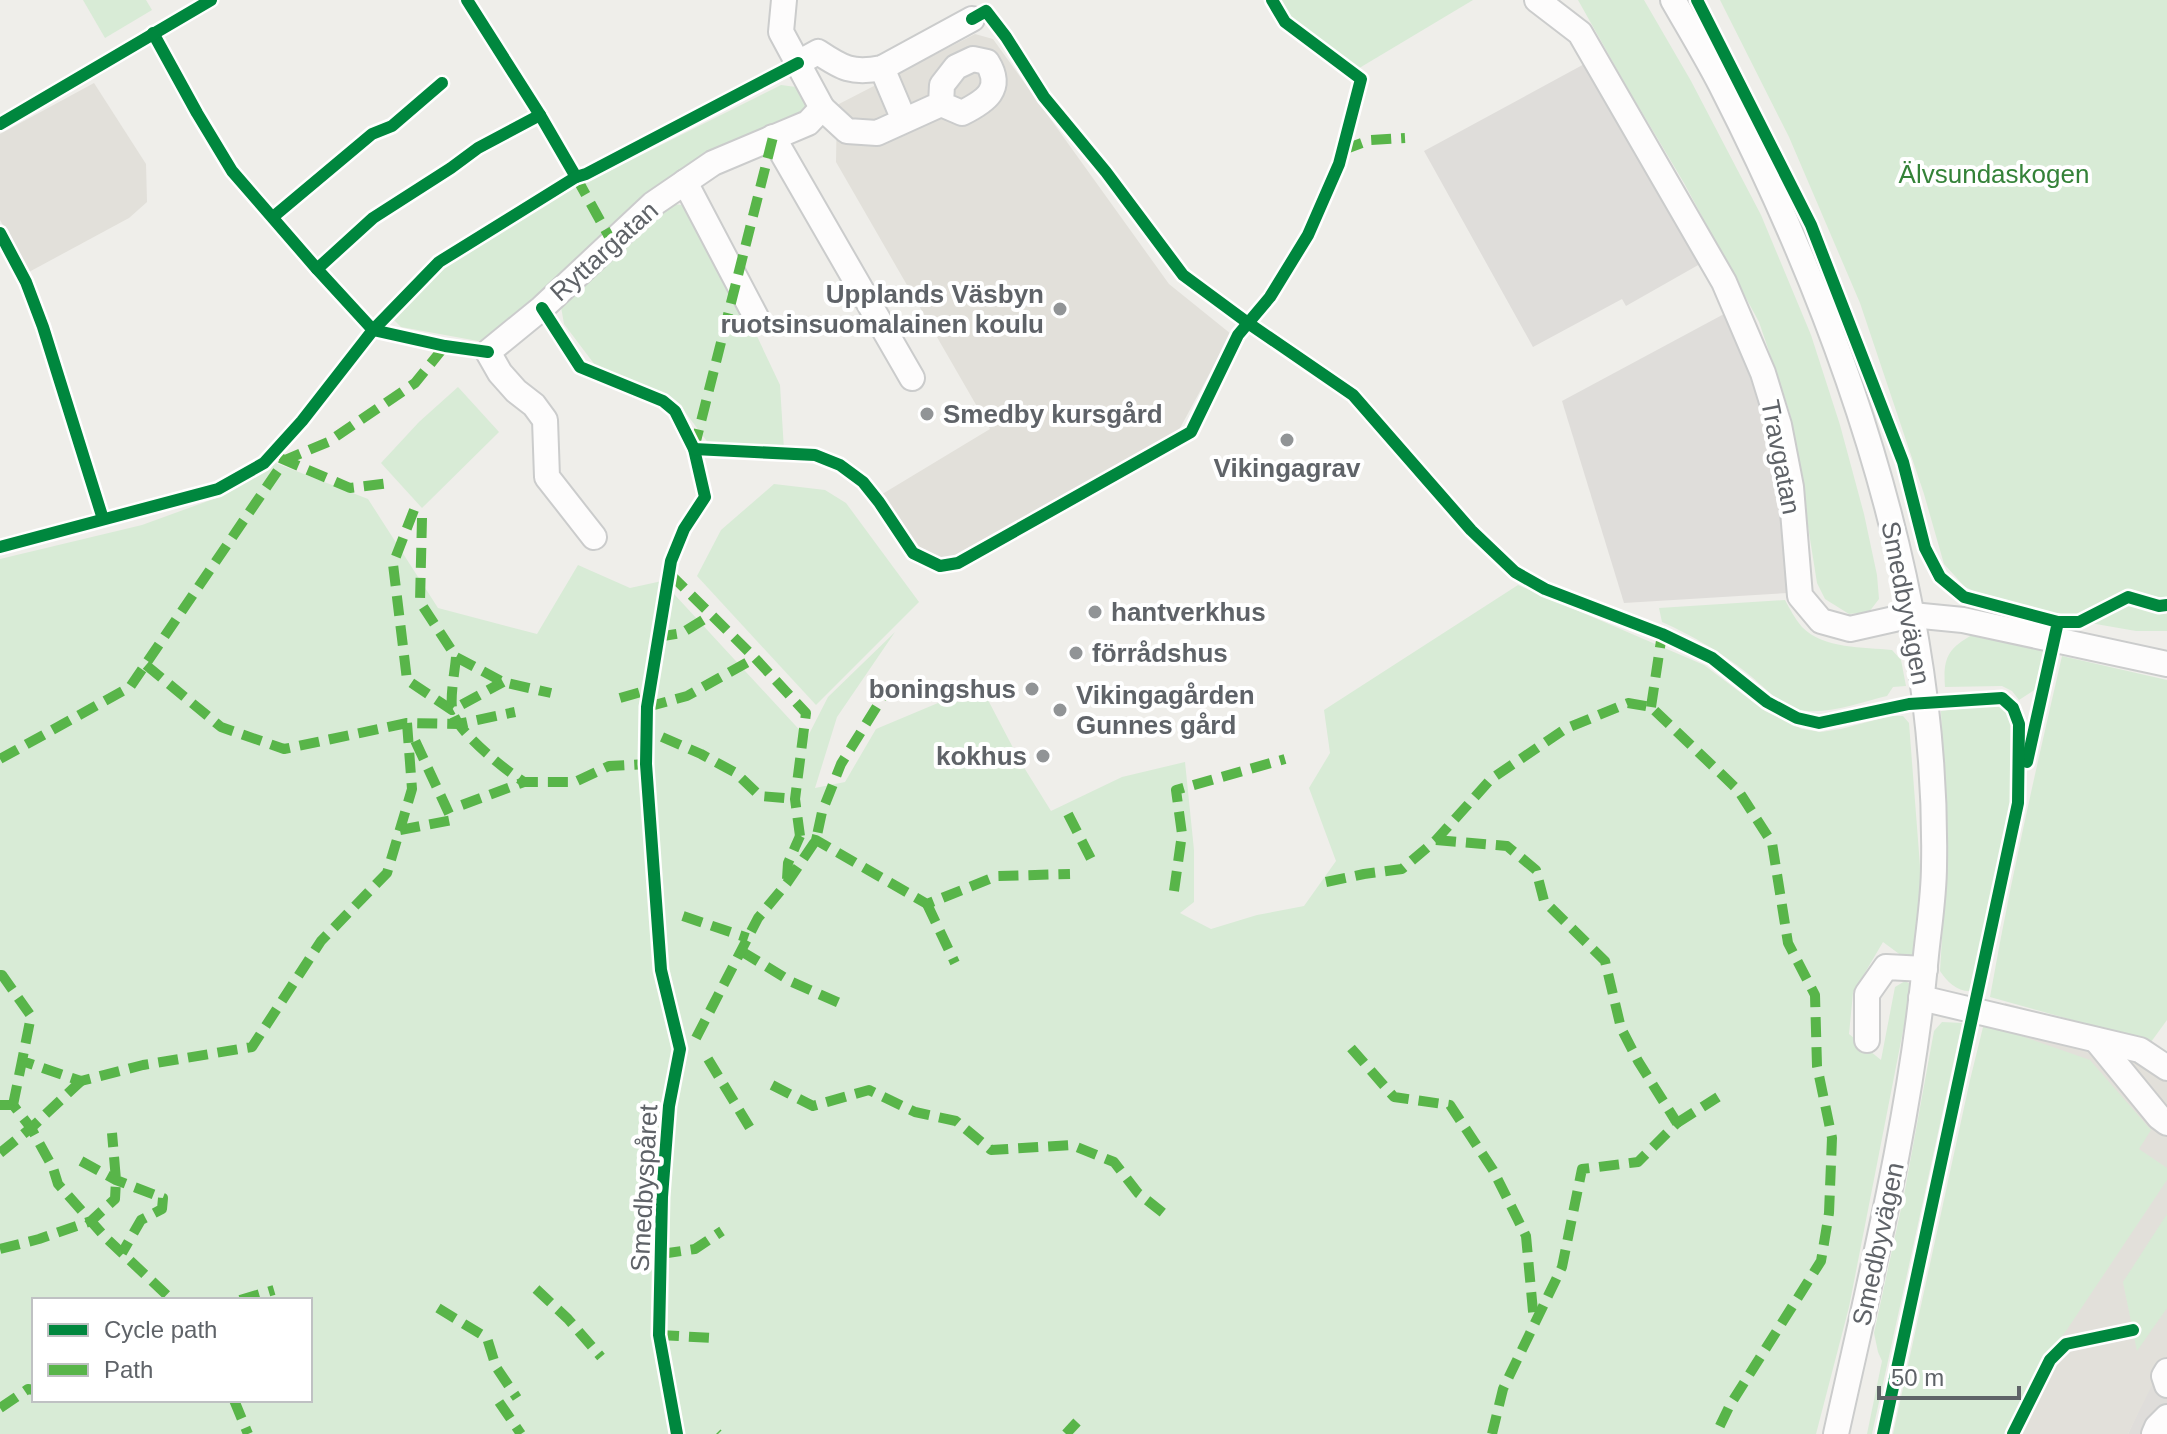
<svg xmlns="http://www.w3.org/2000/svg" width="2167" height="1434" font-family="Arial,sans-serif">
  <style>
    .industrial { fill: #dfddda }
    .education { fill: #e2e0da }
    .green { fill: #d8ebd6; fill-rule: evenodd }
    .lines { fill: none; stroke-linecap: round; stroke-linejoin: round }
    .minor-casing { stroke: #cbcccc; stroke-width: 28 }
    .minor { stroke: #fdfcfc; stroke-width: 24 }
    .quiet { stroke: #58b549; stroke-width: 10; stroke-dasharray: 20 10; stroke-linecap: butt }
    .cycleway-casing { stroke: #fff; stroke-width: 17 }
    .cycleway { stroke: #00873e; stroke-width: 12 }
    .poi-dot { fill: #919496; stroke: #fff; stroke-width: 3 }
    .labels { text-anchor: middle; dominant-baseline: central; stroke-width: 8; stroke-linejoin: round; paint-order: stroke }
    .park-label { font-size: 26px; fill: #348238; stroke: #fff }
    .street-label { font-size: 26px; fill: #5f6368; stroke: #fff }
    .poi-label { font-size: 26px; font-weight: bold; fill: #5f6368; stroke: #fff; text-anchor: start }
  </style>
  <rect width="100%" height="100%" fill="#efeeea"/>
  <g class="industrial">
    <path d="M 1588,62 L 1700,264 L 1626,306 L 1622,299 L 1533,347 L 1424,151 Z"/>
    <path d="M 1724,314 L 1757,388 L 1779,490 L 1788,593 L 1624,603 L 1562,401 Z"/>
    <path d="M 2167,1355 L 2167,1434 L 2128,1434 L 2146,1395 Z"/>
  </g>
  <g class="education">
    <path d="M 975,34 L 993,39 L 1169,284 L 1231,334 L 1179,430 L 948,563 L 916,553 L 879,496 L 990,429 L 836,162 L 837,105 Z"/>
    <path d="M 94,83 L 146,164 L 147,202 L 129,218 L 29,272 L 0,220 L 0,134 Z"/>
    <path d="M 2005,1003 L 2151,1043 L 2167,1055 L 2167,1355 L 2128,1434 L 1912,1434 Z"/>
  </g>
  <g class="green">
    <path d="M 83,0 L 146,0 L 152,10 L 105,38 Z"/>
    <path d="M 1278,0 L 1473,0 L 1356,70 L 1289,19 Z"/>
    <path d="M 1578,0 L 1644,0 L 1691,81 L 1761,215 L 1811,335 L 1840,425 L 1864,514 L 1877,575 L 1879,599 L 1869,612 L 1849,614 L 1825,599 L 1817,583 L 1790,413 L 1759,322 L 1684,183 L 1628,89 Z"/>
    <path d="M 1720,0 L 2167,0 L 2167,631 L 2136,631 L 2090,623 L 1999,602 L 1965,587 L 1944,564 L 1924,494 L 1860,303 L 1789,137 Z"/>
    <path d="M 781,85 L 796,87 L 807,105 L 796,120 L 713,158 L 500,334 L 478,341 L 401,327 L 392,318 L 442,269 L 486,239 L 565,193 Z"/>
    <path d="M 673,204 L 691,206 L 746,313 L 780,385 L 784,450 L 709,444 L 679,404 L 595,365 L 564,324 L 560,301 L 644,221 Z"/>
    <path d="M 458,387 L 499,432 L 422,508 L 381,463 L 419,422 Z"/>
    <path d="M 273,462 L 368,499 L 438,608 L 537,634 L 578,565 L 630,588 L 662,581 L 807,738 L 828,697 L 895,632 L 837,717 L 815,788 L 845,782 L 876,729 L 938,703 L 988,700 L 1020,761 L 1051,811 L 1122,777 L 1185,762 L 1194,850 L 1194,902 L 1180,913 L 1211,929 L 1257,915 L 1304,906 L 1336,861 L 1309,788 L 1330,753 L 1324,710 L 1518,585 L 1704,665 L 1765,711 L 1802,729 L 1821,732 L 1841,729 L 1890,716 L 1903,716 L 1909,723 L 1921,879 L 1917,955 L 1906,959 L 1883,942 L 1853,993 L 1849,1034 L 1881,1060 L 1895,987 L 1905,981 L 1912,985 L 1849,1307 L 1816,1434 L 0,1434 L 0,559 L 142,525 L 219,497 ZM 34,1300 L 310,1300 L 310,1400 L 34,1400 Z"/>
    <path d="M 774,484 L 825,490 L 846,503 L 919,602 L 816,705 L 697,576 L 721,530 Z"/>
    <path d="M 1785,600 C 1790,609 1795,619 1802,627 C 1823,649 1864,647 1892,650 L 1901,660 L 1906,686 L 1893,687 L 1887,696 C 1860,702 1824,717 1796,709 C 1779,704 1761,684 1747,673 C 1721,652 1693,636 1662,622 L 1659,608 Z"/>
    <path d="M 1972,635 L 1994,636 L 2044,649 L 2036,689 L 2019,700 L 2012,691 L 2002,686 L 1945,687 C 1943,659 1947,649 1972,635 Z"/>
    <path d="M 2062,656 L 2167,680 L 2167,1020 L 2151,1042 L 1990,997 C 2010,882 2036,769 2062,656 Z"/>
    <path d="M 1989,706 L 2001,707 L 2008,715 L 2013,728 L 2011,812 L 1971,991 C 1958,992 1947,982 1940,971 L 1946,870 L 1941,711 Z"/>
    <path d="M 1942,1022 L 1962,1023 L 1872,1434 L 1867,1434 L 1882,1361 L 1878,1352 L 1874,1333 L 1904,1195 L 1934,1031 Z"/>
    <path d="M 1984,1023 L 2090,1060 L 2151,1130 L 2139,1149 L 2167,1168 L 2167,1180 L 2066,1331 L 2050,1350 L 2007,1434 L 1893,1434 L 1970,1080 Z"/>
    <path d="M 2167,1214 L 2167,1308 L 2137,1351 L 2123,1282 Z"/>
  </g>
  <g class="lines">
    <defs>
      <g id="minor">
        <path d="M 1537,0 L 1580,33 L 1724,282 L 1763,373 L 1779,425 L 1791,487 L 1800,596 L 1821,621 L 1850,629 L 1912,615 L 1963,620 L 2167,664"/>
        <path d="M 1673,0 C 1689,28 1706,56 1721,85 C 1843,324 1939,595 1934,866 C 1934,895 1929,926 1926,955 C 1911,1117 1871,1275 1836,1434"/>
        <path d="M 798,63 L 818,52 C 842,68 852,74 882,68 L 972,19"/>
        <path d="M 882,68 L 904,120"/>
        <path d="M 822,108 L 847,131 L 877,133 L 941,104 L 962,113 C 986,101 1004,89 987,62 L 973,59 L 956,67 L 942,85 L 941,104"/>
        <path d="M 773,137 L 912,378"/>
        <path d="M 685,182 L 756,317"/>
        <path d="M 594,537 L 547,477 L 545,420 L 534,405 L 516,391 L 500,373 L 488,352 L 542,308 L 653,204 L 713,163 L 808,123 L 822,108 L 781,32 L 784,0"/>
        <path d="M 1921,998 L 2140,1050 L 2167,1068"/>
        <path d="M 1867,1040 L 1867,994 L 1886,967 L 1925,969"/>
        <path d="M 2096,1040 L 2159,1117 L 2167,1123"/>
        <path d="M 2167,1371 L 2164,1376 L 2167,1385"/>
        <path d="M 2154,1434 L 2157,1427 L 2167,1417"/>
      </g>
    </defs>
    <use href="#minor" class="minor-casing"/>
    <use href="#minor" class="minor"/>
    <g class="quiet">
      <path d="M 1343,150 L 1370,140 L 1405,138"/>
      <path d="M 576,177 L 612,242"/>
      <path d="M 694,449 L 773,137"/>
      <path d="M 280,458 L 350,488 L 390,483"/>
      <path d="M 414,510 L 393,564 L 407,680 L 452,710 L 503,682"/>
      <path d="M 422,518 L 420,602 L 456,657 L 503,682 L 551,693"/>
      <path d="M 670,574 L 755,658 L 806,713 L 795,799 L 800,836 L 816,840 L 927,904 L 997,876 L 1070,874"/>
      <path d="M 657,637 L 682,633 L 711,615"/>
      <path d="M 456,657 C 455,671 449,700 453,713 C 459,733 506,771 524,782"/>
      <path d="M 146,665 L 221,727 L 284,749 L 407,723 L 458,724 L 515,712"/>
      <path d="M 620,698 L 648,690"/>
      <path d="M 647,707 L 687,696 L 755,658"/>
      <path d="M 1651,707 L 1662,634"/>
      <path d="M 662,737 L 701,754 L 736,773 L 760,796 L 795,799"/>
      <path d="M 0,759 L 130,687 L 285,460 L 328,442 L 415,383 L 445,346"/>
      <path d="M 462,805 L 524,782 L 575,782 L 609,766 L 646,764"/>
      <path d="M 1068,814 L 1091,859"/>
      <path d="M 400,830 L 452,820 L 412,734"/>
      <path d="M 1436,840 L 1507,846 L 1536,870 L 1544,901 L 1605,961 L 1621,1028 L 1638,1061 L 1677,1123 L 1638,1162 L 1582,1169 L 1562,1267 L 1503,1389 L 1492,1434"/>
      <path d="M 787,879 L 788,863 L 800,836"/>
      <path d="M 1326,882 L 1364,874 L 1402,869 L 1436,840 L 1491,779 L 1565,729 L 1628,703 L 1651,707 L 1738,790 L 1772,843 L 1788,943 L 1815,995 L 1817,1066 L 1832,1138 L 1829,1213 L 1821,1261 L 1730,1405 L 1716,1434"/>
      <path d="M 1174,891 L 1182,834 L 1176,790 L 1285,759"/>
      <path d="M 927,904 L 955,963"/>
      <path d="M 683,916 L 748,938"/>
      <path d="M 741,951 L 792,982 L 846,1006"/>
      <path d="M 0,975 L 2,975 L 31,1016 L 22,1061 L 81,1081 L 143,1065 L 252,1047 L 321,941 L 387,873 L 412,789 L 407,723"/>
      <path d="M 696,1038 L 758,918 L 787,883 L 816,840 L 822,812 L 841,764 L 882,698"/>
      <path d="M 1351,1048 L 1394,1097 L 1450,1105 L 1493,1170 L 1526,1236 L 1534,1322"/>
      <path d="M 708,1059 L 753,1133"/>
      <path d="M 772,1085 L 813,1106 L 869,1090 L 915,1112 L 956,1121 L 991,1150 L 1072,1145 L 1114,1162 L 1138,1193 L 1167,1216"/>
      <path d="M 0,1105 L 13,1105 L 31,1128 L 53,1168 L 58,1184 L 105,1237 L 172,1300"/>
      <path d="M 13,1105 L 22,1061"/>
      <path d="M 1677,1123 L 1718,1097"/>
      <path d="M 0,1153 L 31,1128 L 81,1081"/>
      <path d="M 81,1161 L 116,1180 L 163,1198 L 162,1209 L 141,1220 L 122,1253"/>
      <path d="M 0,1249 L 39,1239 L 91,1221 L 115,1199 L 116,1180 L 112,1133"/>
      <path d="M 661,1254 L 695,1249 L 722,1231"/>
      <path d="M 536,1289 L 568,1319 L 601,1357"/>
      <path d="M 240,1300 L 274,1290"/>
      <path d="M 438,1308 L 487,1338 L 496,1367 L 517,1398"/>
      <path d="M 659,1335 L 713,1338"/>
      <path d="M 234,1400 L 248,1434"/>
      <path d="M 499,1402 L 521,1434"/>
      <path d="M 0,1408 L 28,1389 L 34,1390"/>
      <path d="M 717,1433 L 718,1434"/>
      <path d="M 1066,1434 L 1077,1422"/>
    </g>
    <defs>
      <g id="cycleway">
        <path d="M 467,0 L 540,115 L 576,177"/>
        <path d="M 1697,0 L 1811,225 L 1903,462 L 1925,548 L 1940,577 L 1964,597 L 2058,622 L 2027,762"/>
        <path d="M 972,19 L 986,11 L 1006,37 L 1044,97 L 1106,172 L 1183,275 L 1248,323 L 1353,395 L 1471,530 L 1515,572 L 1545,589 L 1662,634 L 1712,658 L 1767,702 L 1797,718 L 1819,723 L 1909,704 L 2002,698 L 2013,708 L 2019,724 L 2018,803 L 1883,1434"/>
        <path d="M 153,33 L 197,113 L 232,171 L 317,269 L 373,330 L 445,346 L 488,352"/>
        <path d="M 0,124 L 211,0"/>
        <path d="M 273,217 L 372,134 L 392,126 L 442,83"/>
        <path d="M 0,233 L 26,282 L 43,327 L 103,519"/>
        <path d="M 317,269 L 373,218 L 451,168 L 478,148 L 540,115"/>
        <path d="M 542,308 L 580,367 L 663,401 L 675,411 L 694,449 L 705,497 L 684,529 L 671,561 L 647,707 L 646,764 L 661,970 L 680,1049 L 669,1106 L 662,1197 L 659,1335 L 677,1434"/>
        <path d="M 694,449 L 815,455 L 840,465 L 863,482 L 879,502 L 913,553 L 940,566 L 958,563 L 1191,432 L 1238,335 L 1270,297 L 1308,235 L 1339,164 L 1361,79 L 1285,22 L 1272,0"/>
        <path d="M 0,547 L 218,489 L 264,463 L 302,421 L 373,330 L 439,262 L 576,177 L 586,174 L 798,63"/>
        <path d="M 2058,622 L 2079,622 L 2128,597 L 2159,606 L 2167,605"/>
        <path d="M 2013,1434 L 2050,1360 L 2066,1344 L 2133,1330"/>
      </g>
    </defs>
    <use href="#cycleway" class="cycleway-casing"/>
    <use href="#cycleway" class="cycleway"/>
  </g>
  <g class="poi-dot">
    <circle cx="1060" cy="309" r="8"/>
    <circle cx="927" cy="414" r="8"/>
    <circle cx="1287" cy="440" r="8"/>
    <circle cx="1095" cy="612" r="8"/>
    <circle cx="1076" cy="653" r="8"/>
    <circle cx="1032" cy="689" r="8"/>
    <circle cx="1060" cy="710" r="8"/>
    <circle cx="1043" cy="756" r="8"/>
  </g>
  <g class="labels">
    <g class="park-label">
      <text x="1994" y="174">Älvsundaskogen</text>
    </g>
    <g class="street-label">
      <text transform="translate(604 251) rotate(-42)">Ryttargatan</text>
      <text transform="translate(1781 457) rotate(79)">Travgatan</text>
      <text transform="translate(1906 603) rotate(79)">Smedbyvägen</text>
      <text transform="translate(644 1188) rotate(-87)">Smedbyspåret</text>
      <text transform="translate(1878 1244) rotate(-78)">Smedbyvägen</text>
    </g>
    <g class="poi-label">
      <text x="1044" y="294" text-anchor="end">Upplands Väsbyn<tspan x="1044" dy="30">ruotsinsuomalainen koulu</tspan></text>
      <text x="943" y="414">Smedby kursgård</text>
      <text x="1287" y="468" text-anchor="middle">Vikingagrav</text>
      <text x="1111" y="612">hantverkhus</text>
      <text x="1092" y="653">förrådshus</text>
      <text x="1016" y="689" text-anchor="end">boningshus</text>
      <text x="1076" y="695">Vikingagården<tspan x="1076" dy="30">Gunnes gård</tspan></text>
      <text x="1027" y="756" text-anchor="end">kokhus</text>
    </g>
  </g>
  <rect x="32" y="1298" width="280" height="104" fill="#ffffff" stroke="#bfc1c3" stroke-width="2"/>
  <rect x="48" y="1324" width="40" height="12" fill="#00873e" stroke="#bfc1c3" stroke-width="2"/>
  <text x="104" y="1338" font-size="24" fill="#5f6368">Cycle path</text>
  <rect x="48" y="1364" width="40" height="12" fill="#58b549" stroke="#bfc1c3" stroke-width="2"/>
  <text x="104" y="1378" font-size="24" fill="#5f6368">Path</text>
  <path d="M1879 1386v12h140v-12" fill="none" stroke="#5f6368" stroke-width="4"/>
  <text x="1891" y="1386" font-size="24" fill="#5f6368" stroke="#ffffff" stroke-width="6" paint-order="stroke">50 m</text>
</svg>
